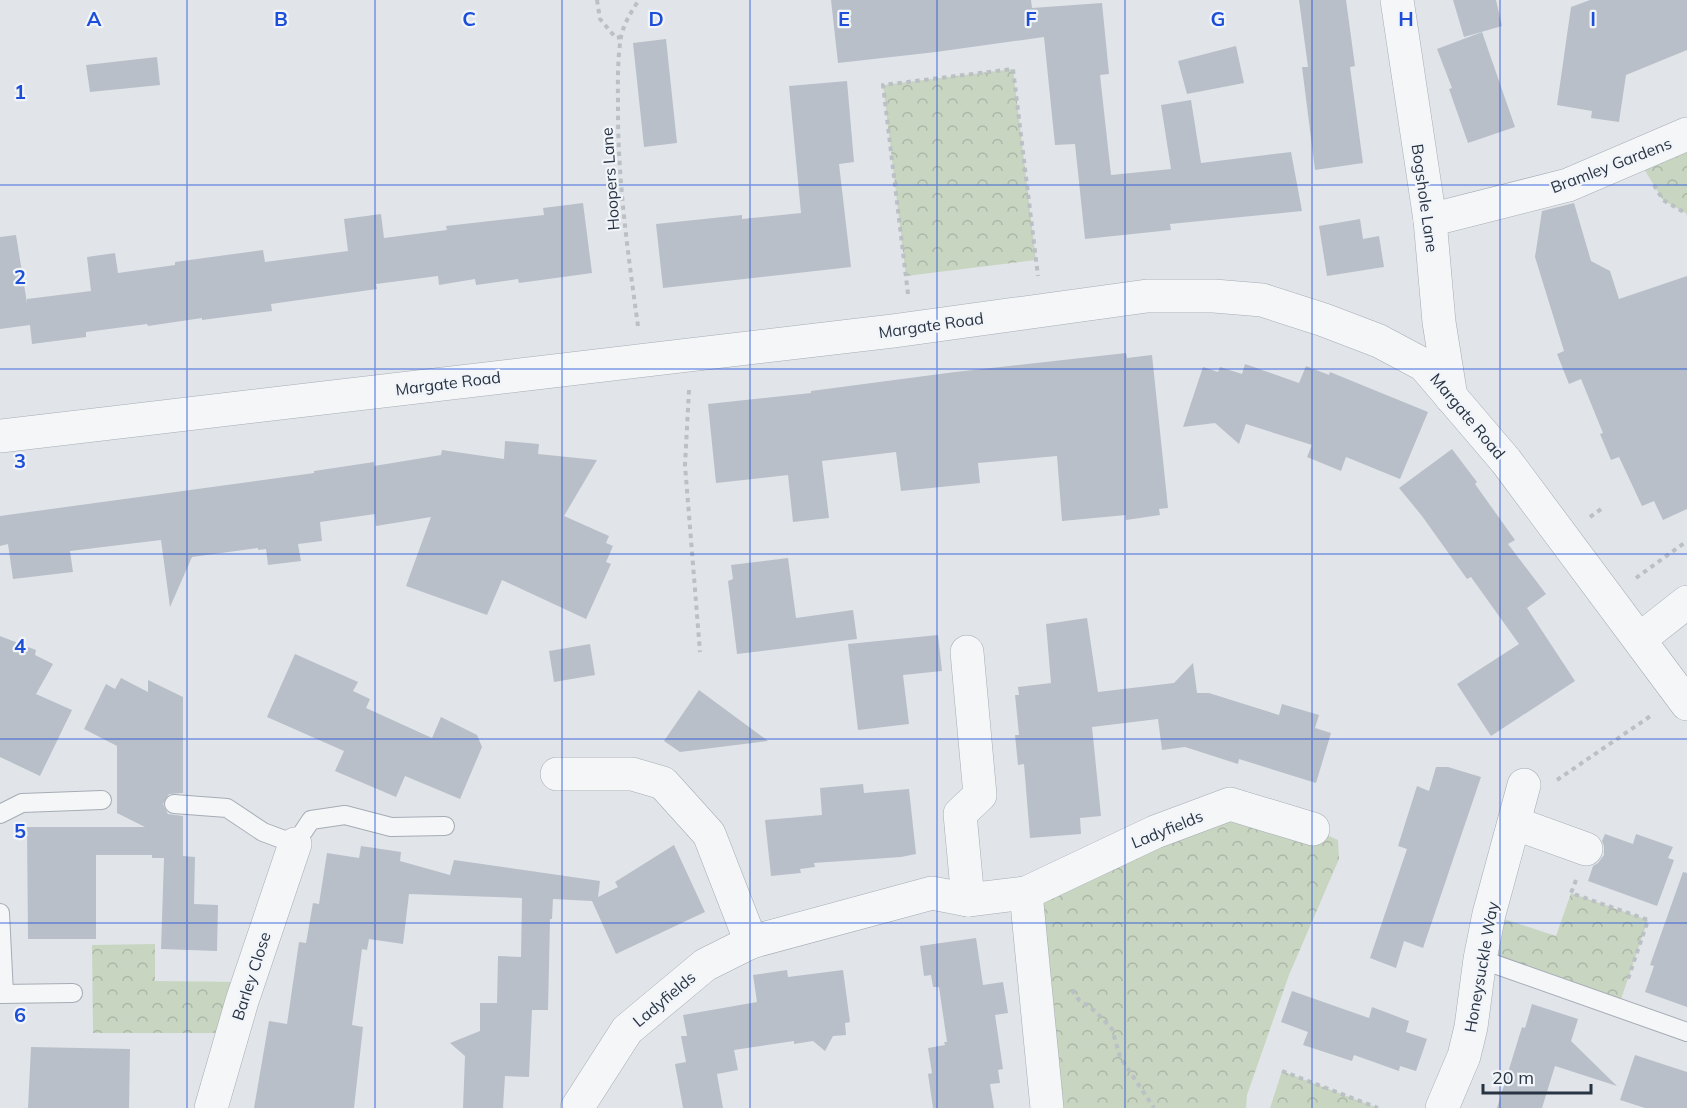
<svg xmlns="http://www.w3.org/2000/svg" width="1687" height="1108" font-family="Mulish,sans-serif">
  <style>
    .park { fill: url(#park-crowns) }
    .building { fill: #b8bfc8 }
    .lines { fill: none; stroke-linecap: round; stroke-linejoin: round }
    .service-casing { stroke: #a6acb5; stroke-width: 20 }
    .minor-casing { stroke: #a6acb5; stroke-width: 34 }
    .tertiary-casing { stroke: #a6acb5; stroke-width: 34 }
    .path { stroke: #bbc0c5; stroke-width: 4; stroke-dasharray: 4.5 4.5; stroke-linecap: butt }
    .service { stroke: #f4f6f8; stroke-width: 18 }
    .minor { stroke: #f4f6f8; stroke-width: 33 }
    .tertiary { stroke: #f4f6f8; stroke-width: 33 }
    .grid { fill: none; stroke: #1d4ed8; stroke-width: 1.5; stroke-opacity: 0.55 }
    .labels { text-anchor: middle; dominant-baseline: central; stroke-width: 4.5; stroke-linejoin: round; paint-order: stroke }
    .street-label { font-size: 16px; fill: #283443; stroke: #f1f4f8 }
    .grid-label { font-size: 20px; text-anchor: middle; font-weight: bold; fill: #1d4ed8; stroke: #f1f4f8; stroke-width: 4.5; stroke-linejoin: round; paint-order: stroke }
  </style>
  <defs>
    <pattern id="park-crowns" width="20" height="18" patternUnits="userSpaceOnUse" patternTransform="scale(1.5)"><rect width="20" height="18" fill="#c8d5c1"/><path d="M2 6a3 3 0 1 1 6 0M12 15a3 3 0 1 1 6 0" fill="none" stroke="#acb7a7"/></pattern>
  </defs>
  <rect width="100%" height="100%" fill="#e1e5ea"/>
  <g class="park">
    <path d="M 1013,69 L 1036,260 L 906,276 L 883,85 Z"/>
    <path d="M 1687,132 L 1687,214 L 1663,200 L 1636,156 Z"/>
    <path d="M 1230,804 L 1313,829 L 1338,840 L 1339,859 L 1289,975 L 1247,1095 L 1246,1108 L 1047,1108 L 1026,893 Z"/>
    <path d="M 1571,893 L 1648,920 L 1618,1008 L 1480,959 L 1489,914 L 1556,936 Z"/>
    <path d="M 155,944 L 155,981 L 248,982 L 233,1033 L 93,1033 L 92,945 Z"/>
    <path d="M 1282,1071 L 1378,1108 L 1270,1108 Z"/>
  </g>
  <g class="building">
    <path d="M 831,0 L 1031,0 L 1032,8 L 1102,3 L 1109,74 L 1100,75 L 1111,175 L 1171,169 L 1161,105 L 1191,100 L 1201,163 L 1291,152 L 1302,211 L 1170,224 L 1171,230 L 1085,239 L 1075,144 L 1055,145 L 1044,37 L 936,52 L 838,63 Z"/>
    <path d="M 1299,0 L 1346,0 L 1355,66 L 1350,67 L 1363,163 L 1315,170 L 1302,67 L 1308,67 Z"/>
    <path d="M 1453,0 L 1496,0 L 1502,26 L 1464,37 Z"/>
    <path d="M 1590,0 L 1687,0 L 1687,50 L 1626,75 L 1619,122 L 1591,118 L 1592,111 L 1557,105 L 1571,7 Z"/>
    <path d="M 1482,32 L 1515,127 L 1468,143 L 1449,89 L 1452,88 L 1437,49 Z"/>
    <path d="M 666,39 L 677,143 L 644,147 L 633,43 Z"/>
    <path d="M 1236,46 L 1244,83 L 1187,94 L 1178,61 Z"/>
    <path d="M 157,57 L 160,85 L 90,92 L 86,65 Z"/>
    <path d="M 847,81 L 854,162 L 839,164 L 851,267 L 663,288 L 656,224 L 742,215 L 742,219 L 801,213 L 789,86 Z"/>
    <path d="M 583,203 L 592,273 L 519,283 L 518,279 L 476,285 L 475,279 L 439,285 L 438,276 L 376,284 L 377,289 L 271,304 L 272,311 L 202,320 L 202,318 L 148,326 L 147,324 L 86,332 L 86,337 L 32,344 L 30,325 L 0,329 L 0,237 L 16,235 L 27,303 L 27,299 L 91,291 L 87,257 L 115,253 L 118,273 L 175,265 L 175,262 L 263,250 L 265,262 L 348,251 L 344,219 L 381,214 L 384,238 L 447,230 L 446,226 L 544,215 L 543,208 Z"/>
    <path d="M 1574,203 L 1591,261 L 1610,271 L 1619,299 L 1687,276 L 1687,509 L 1663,520 L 1654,501 L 1642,506 L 1619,457 L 1611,460 L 1600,434 L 1603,433 L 1581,379 L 1569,384 L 1557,354 L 1564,351 L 1535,257 L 1542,211 Z"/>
    <path d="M 1360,219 L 1363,239 L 1379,236 L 1384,267 L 1327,276 L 1319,226 Z"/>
    <path d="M 1126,353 L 1127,358 L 1152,355 L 1168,508 L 1159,509 L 1160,515 L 1126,520 L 1126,515 L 1062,521 L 1057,456 L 978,463 L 980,483 L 901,491 L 896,452 L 822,461 L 829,518 L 793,522 L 788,475 L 716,483 L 708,404 L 811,393 L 811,391 L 955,372 Z"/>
    <path d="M 1245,364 L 1299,383 L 1306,366 L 1329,375 L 1330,372 L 1428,412 L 1400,479 L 1346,457 L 1341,471 L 1307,457 L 1312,445 L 1246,424 L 1239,444 L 1215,423 L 1183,427 L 1203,367 L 1218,372 L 1220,367 L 1242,374 Z"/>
    <path d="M 505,441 L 539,444 L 538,454 L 597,460 L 564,516 L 609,536 L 606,543 L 613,546 L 606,562 L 611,564 L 586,619 L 502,580 L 487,615 L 406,586 L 431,517 L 376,526 L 375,514 L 320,522 L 322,541 L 298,544 L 301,561 L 268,565 L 266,549 L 258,550 L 258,548 L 192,557 L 170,607 L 161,540 L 70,551 L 73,572 L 13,579 L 8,544 L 0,546 L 0,516 L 314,473 L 314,471 L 374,462 L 374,466 L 441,455 L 442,450 L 504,459 Z"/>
    <path d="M 1452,449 L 1477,482 L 1475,484 L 1515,540 L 1508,544 L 1546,594 L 1527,608 L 1575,681 L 1491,736 L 1457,684 L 1519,644 L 1471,577 L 1467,579 L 1422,516 L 1399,488 Z"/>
    <path d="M 788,558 L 796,618 L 853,610 L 857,639 L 737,654 L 728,581 L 733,579 L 731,565 Z"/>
    <path d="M 1087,618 L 1098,692 L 1174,683 L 1193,663 L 1197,693 L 1209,693 L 1279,715 L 1282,704 L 1319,715 L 1315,728 L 1331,733 L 1316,783 L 1239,759 L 1238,764 L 1185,747 L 1162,750 L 1158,719 L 1092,727 L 1101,816 L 1080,818 L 1081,834 L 1030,838 L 1024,764 L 1018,765 L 1015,735 L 1019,735 L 1015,695 L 1019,695 L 1018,687 L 1051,683 L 1046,624 Z"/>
    <path d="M 938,635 L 942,671 L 903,675 L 909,724 L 858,730 L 848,644 Z"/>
    <path d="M 0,636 L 36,650 L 35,655 L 53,664 L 36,694 L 72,710 L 40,776 L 0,757 Z"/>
    <path d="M 590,644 L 595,675 L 554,682 L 549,651 Z"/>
    <path d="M 295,654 L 358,682 L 353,691 L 370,699 L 366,708 L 432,738 L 441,717 L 477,735 L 482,747 L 460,799 L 405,776 L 396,797 L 335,771 L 344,751 L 267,717 Z"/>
    <path d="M 121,678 L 148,692 L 148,680 L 183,697 L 183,793 L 169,794 L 163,804 L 168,814 L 183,816 L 183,856 L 195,857 L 194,904 L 218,905 L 217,951 L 161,949 L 164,858 L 152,858 L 152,855 L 96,855 L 96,939 L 28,939 L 27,827 L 145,827 L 117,813 L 117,746 L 84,729 L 106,684 L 115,689 Z"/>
    <path d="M 699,690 L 726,710 L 768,741 L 680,752 L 664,741 Z"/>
    <path d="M 1436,767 L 1448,767 L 1481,777 L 1423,948 L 1404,941 L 1396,968 L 1370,958 L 1407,849 L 1398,846 L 1417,786 L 1429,791 Z"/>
    <path d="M 863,784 L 864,793 L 909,789 L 916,854 L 901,857 L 814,863 L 815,867 L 800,869 L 801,873 L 771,876 L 765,820 L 822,815 L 820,788 Z"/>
    <path d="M 1605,834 L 1633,844 L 1636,834 L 1673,847 L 1668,858 L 1674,860 L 1657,906 L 1588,881 L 1593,866 L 1598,863 L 1604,855 L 1604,846 L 1602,841 Z"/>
    <path d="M 674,845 L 705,912 L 616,954 L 592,901 L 553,899 L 552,919 L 550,919 L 548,1010 L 532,1010 L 529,1077 L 505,1076 L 503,1108 L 463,1108 L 465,1056 L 450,1043 L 480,1031 L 480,1003 L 497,1003 L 498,956 L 521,957 L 522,898 L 409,894 L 403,944 L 369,939 L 367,950 L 362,949 L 352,1025 L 363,1027 L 354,1108 L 254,1108 L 269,1021 L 287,1024 L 299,942 L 306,943 L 313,903 L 319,904 L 327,853 L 359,858 L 361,846 L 401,852 L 400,861 L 450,875 L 454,860 L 600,881 L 598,897 L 618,887 L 615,882 Z"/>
    <path d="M 1683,872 L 1687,873 L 1687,1007 L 1645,992 L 1654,966 L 1650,965 Z"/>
    <path d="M 976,938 L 983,985 L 1003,982 L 1008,1013 L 995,1015 L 1003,1069 L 998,1070 L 1000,1083 L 990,1084 L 994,1108 L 933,1108 L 928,1074 L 932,1073 L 928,1048 L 945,1045 L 944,1042 L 947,1042 L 939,987 L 933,987 L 931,975 L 924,976 L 920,946 Z"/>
    <path d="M 787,970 L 788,977 L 843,970 L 850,1022 L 845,1023 L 846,1035 L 833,1036 L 825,1051 L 813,1041 L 794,1044 L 794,1041 L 734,1050 L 738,1070 L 717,1074 L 723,1108 L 683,1108 L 675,1064 L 686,1062 L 681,1036 L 687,1036 L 683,1015 L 757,1002 L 753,975 Z"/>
    <path d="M 1292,991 L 1369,1018 L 1372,1007 L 1409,1021 L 1406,1032 L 1427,1039 L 1416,1071 L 1400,1066 L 1399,1071 L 1354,1055 L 1352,1061 L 1303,1045 L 1308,1032 L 1281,1022 Z"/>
    <path d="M 1532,1004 L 1578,1019 L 1571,1041 L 1617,1086 L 1555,1066 L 1542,1108 L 1497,1108 L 1522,1027 L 1525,1028 Z"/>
    <path d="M 31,1047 L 130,1049 L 129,1108 L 28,1108 Z"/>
    <path d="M 1635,1055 L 1687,1072 L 1687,1108 L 1645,1108 L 1620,1100 Z"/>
  </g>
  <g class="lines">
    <defs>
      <g id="service">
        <path d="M 174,804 L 227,808 L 263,832 L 295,844 L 311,820 L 345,815 L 391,827 L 445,826"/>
        <path d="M 0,814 L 22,803 L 102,800"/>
        <path d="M 0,913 L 4,994"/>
        <path d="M 1480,959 L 1687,1032"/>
        <path d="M 0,994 L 73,993"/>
      </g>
      <g id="minor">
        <path d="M 1397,0 L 1430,220 L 1439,322 L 1451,397"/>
        <path d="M 1430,220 L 1568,185 L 1687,134"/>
        <path d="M 1640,639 L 1687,602"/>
        <path d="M 967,652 L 980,795 L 960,814 L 968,900"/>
        <path d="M 557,774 L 632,774 L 663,783 L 709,834 L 751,942"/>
        <path d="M 1514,823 L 1586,849"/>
        <path d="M 1026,893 L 1047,1108"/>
        <path d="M 211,1108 L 242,1001 L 295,844"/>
        <path d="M 577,1108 L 627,1030 L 705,965 L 751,942 L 932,893 L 968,900 L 1026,893 L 1155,832 L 1230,804 L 1313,829"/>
        <path d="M 1442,1108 L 1464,1056 L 1471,1027 L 1480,959 L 1489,914 L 1524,785"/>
      </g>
      <path id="tertiary" d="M 0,436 L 893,331 L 1147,296 L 1214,296 L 1262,300 L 1324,320 L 1379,341 L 1424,365 L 1506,461 L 1687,704"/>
    </defs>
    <use href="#service" class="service-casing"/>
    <use href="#minor" class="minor-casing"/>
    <use href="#tertiary" class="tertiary-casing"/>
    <g class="path">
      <path d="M 597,0 L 600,19 L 616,38 L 621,37"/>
      <path d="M 1654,185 L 1663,200 L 1687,214"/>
      <path d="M 908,294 L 883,85 L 1013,69 L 1038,276"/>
      <path d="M 638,326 C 628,254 618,183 618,110 C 618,87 617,60 621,37 C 624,23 631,12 639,0"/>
      <path d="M 689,390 L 685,465 L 700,652"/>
      <path d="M 1590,517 L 1604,507"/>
      <path d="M 1636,578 L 1687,541"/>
      <path d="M 1557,780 L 1652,715"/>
      <path d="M 1576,880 L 1571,893 L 1648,920 L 1627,982"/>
      <path d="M 1072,990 L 1079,1000 L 1095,1011 L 1112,1029 L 1120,1057 L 1154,1108"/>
      <path d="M 1282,1071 L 1378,1108"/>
    </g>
    <use href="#service" class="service"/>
    <use href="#minor" class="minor"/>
    <use href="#tertiary" class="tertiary"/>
  </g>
  <path class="grid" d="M 187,0 L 187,1108M 375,0 L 375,1108M 562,0 L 562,1108M 750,0 L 750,1108M 937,0 L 937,1108M 1125,0 L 1125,1108M 1312,0 L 1312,1108M 1500,0 L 1500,1108M 0,185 L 1687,185M 0,369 L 1687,369M 0,554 L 1687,554M 0,739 L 1687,739M 0,923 L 1687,923"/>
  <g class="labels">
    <g class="street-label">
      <text transform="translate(1611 165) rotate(-21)">Bramley Gardens</text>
      <text transform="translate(610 179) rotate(-94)">Hoopers Lane</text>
      <text transform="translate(1425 198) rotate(82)">Bogshole Lane</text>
      <text transform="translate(931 325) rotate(-8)">Margate Road</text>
      <text transform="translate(448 383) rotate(-7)">Margate Road</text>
      <text transform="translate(1468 416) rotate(50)">Margate Road</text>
      <text transform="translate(1167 829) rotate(-22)">Ladyfields</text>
      <text transform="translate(1481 967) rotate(-80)">Honeysuckle Way</text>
      <text transform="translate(251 976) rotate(-72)">Barley Close</text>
      <text transform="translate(664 999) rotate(-40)">Ladyfields</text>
    </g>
  </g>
  <g class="grid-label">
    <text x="94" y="26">A</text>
    <text x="281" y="26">B</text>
    <text x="469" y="26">C</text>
    <text x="656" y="26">D</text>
    <text x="844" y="26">E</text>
    <text x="1031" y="26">F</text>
    <text x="1218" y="26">G</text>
    <text x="1406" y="26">H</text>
    <text x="1593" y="26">I</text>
    <text x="20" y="99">1</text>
    <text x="20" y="284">2</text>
    <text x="20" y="468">3</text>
    <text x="20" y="653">4</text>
    <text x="20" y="838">5</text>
    <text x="20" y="1022">6</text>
  </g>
  <path d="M1483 1084v9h108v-9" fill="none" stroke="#283443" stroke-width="3"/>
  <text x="1492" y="1084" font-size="18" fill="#283443" stroke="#f1f4f8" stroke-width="4.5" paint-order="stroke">20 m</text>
</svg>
